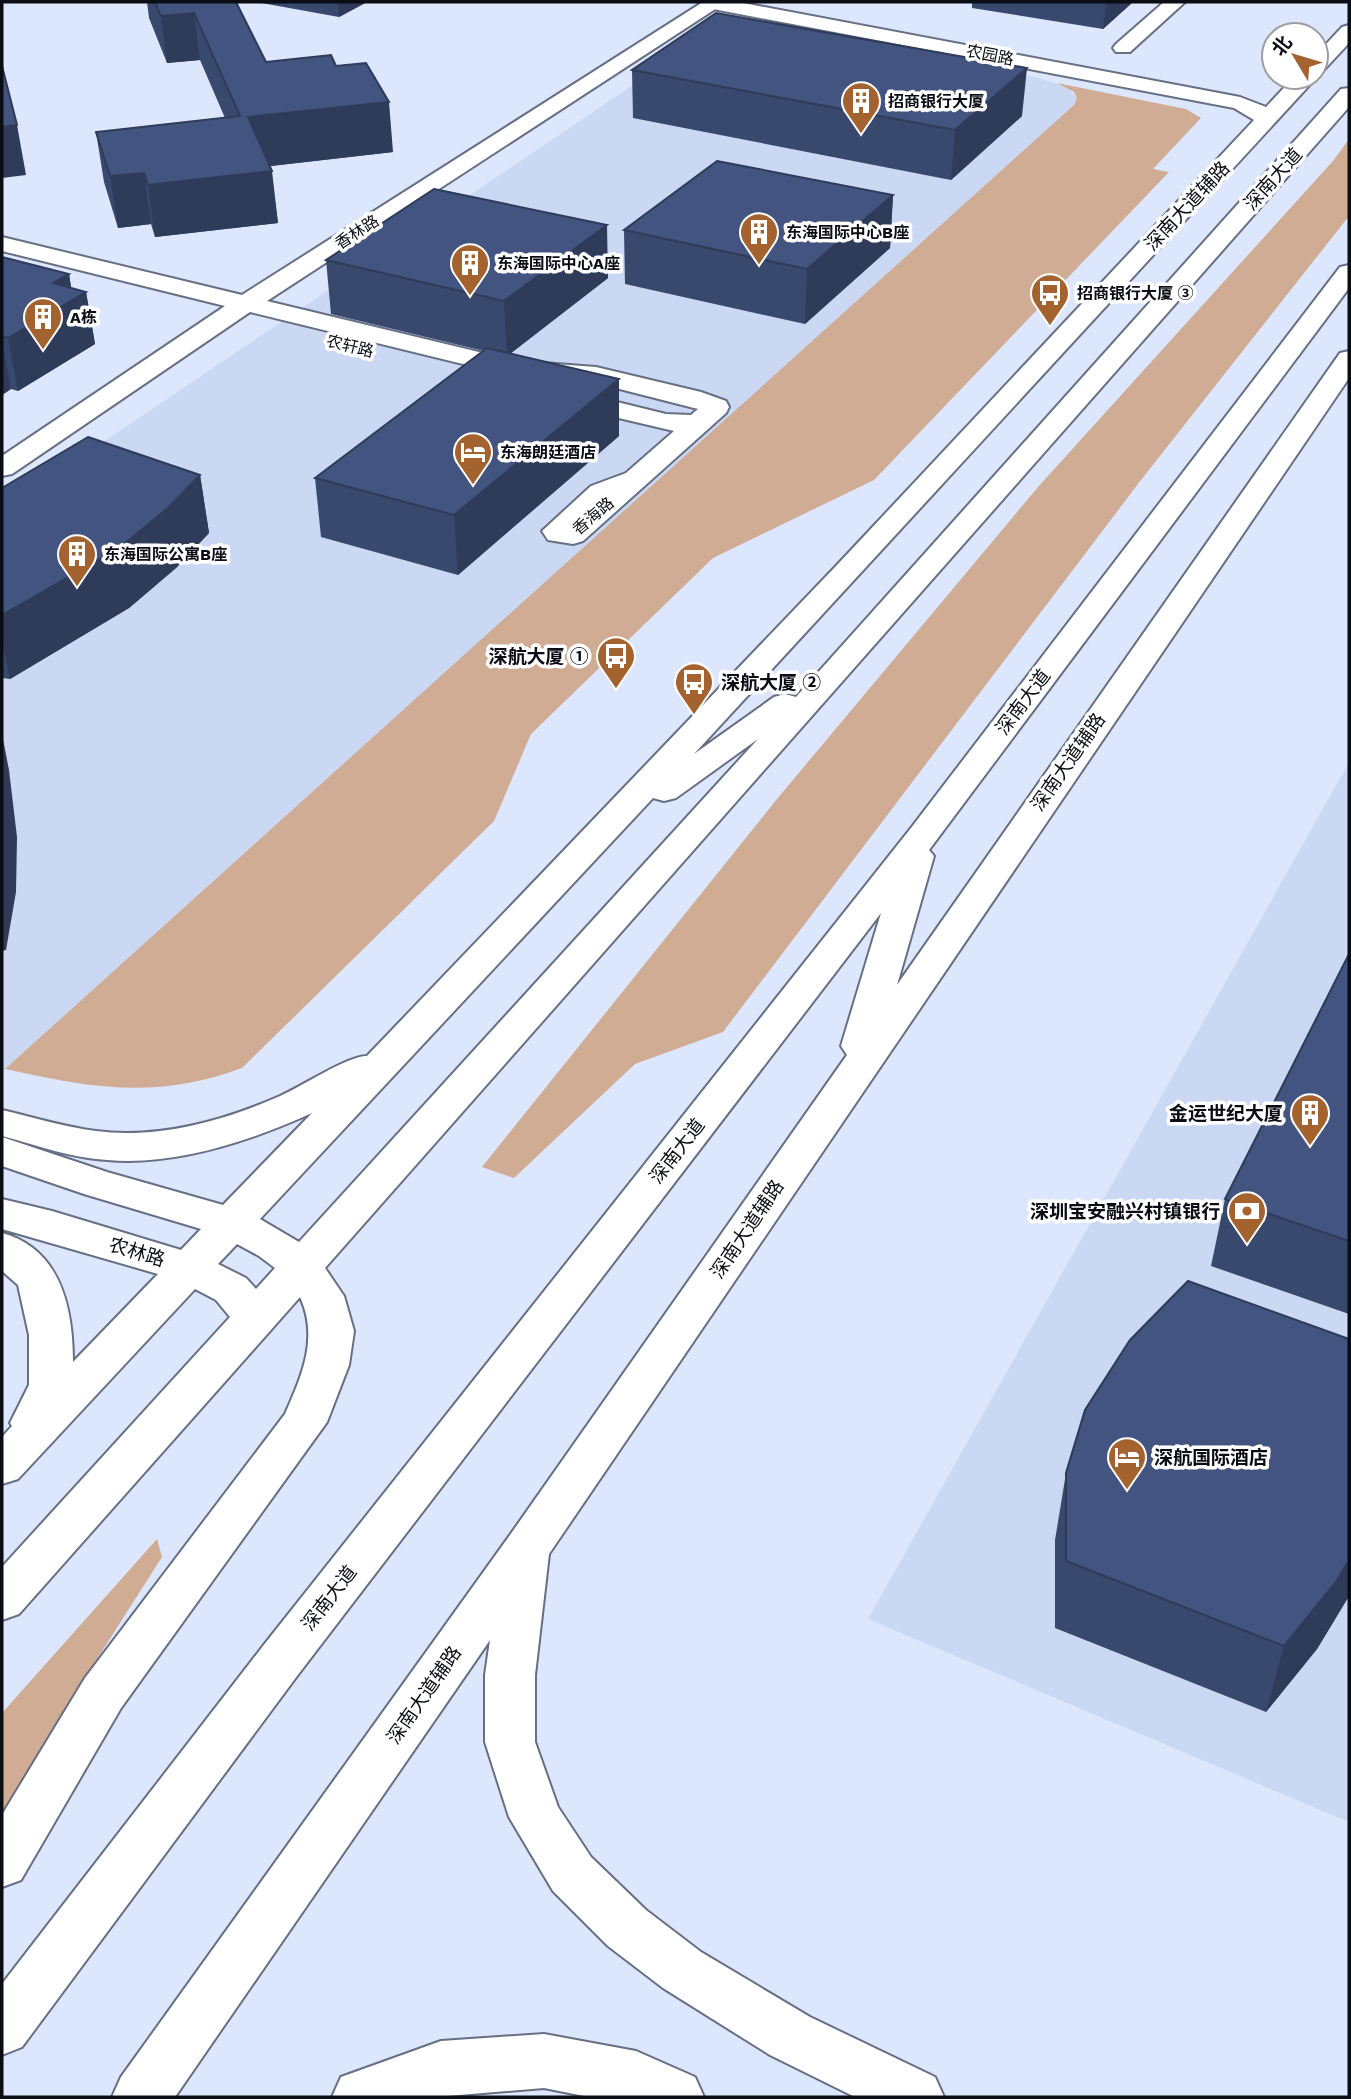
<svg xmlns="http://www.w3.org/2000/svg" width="1351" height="2099" font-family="'Work Sans','Noto Sans SC',sans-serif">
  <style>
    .built { fill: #cad8f4 }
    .green { fill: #d0ac94 }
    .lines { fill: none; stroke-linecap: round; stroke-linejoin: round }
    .minor-casing { stroke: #666f83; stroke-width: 4 }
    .major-casing { stroke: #666f83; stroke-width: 4 }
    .highway-casing { stroke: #666f83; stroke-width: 4 }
    .minor { fill: #fff; fill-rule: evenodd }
    .major { fill: #fff; fill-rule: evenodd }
    .highway { fill: #fff; fill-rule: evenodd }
    .wall { fill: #39486d }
    .shaded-wall { fill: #2e3b59 }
    .building { fill: #42547f; stroke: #2e3b59; stroke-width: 2 }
    .labels { text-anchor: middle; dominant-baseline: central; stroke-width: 7; stroke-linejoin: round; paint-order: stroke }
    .far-street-label { font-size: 16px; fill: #0a0d14; stroke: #fff }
    .far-poi-label { font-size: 16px; font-weight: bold; fill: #0a0d14; stroke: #fff; text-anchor: start }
    .street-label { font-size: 19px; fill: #0a0d14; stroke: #fff }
    .poi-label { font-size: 19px; font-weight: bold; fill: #0a0d14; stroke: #fff; text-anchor: end }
  </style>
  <rect width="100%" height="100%" fill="#dce7fe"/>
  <g class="built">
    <path d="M 775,29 L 1038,78 L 1067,87 L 1077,98 L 1074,105 L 945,224 L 5,1069 L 2,1068 L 2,510 L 700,40 Z"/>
    <path d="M 1349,762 L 1349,1822 L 868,1619 Z"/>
  </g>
  <g class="green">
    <path d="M 1057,83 L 1186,109 L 1201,118 L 1153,169 L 1169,172 L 874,480 L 713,558 L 531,734 L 494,821 L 242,1068 C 156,1100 91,1088 5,1069 L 1074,105 L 1077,98 L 1074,92 Z"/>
    <path d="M 1349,139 L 1349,216 L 1141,480 L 723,1032 L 635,1064 L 514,1178 L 482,1167 L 777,799 L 1038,487 L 1333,161 Z"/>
    <path d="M 157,1539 L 162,1557 L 60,1717 L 2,1825 L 2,1713 Z"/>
  </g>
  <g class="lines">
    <defs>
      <g id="minor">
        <path d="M 703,2 L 726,2 L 267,301 L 516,361 L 596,367 L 701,392 L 726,401 L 729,407 L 726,413 L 583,541 L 573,544 L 548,540 L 542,531 L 591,486 L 626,473 L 674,431 L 559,404 L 555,398 L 559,392 L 568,390 L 666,414 L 691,415 L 698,409 L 596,383 L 516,377 L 250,312 L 12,474 L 2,476 L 2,456 L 225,306 L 2,251 L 2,237 L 242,295 Z"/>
        <path d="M 1164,2 L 1185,2 L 1130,52 L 1116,52 L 1113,48 L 1116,44 Z"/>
      </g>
      <g id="major">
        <path d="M 698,2 L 738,2 L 1240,97 L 1266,107 L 1294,77 L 1317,77 L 694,754 L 774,697 L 785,694 L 796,697 L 1341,89 L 1349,88 L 1349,107 L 325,1268 L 344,1296 L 354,1331 L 349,1365 L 327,1422 L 121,1708 L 21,1880 L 2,1887 L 2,1815 L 85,1678 L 285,1414 C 302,1375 319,1338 300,1297 L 19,1614 L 2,1620 L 2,1567 L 230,1317 L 216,1300 L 195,1289 L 18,1479 L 2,1484 L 2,1437 L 12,1426 L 10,1423 L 29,1385 L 29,1335 L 18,1285 L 2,1271 L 2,1233 C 61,1249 73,1308 73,1362 L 158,1274 L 2,1229 L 2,1199 L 52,1211 L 181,1250 L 201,1229 L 84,1194 L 2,1166 L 2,1137 L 107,1172 L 223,1205 L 312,1113 C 250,1141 176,1166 107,1160 C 71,1158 36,1145 2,1136 L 2,1110 C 33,1117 64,1127 96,1131 C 158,1139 223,1121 280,1096 C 301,1087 347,1056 367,1056 L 837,565 L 1254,120 L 1234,108 L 708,8 ZM 758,739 L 299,1242 L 260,1219 L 653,798 L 664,801 L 676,798 ZM 237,1244 L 259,1256 L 275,1268 L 256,1289 L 246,1278 L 218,1264 Z"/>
        <path d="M 1349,25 L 1349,43 L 1323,71 L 1316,73 L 1316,55 L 1342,27 Z"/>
        <path d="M 1349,265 L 1349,288 L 929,850 L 934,856 L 897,985 L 1340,353 L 1349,351 L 1349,378 L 549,1554 L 535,1675 L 535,1742 L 558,1807 L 591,1857 L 646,1910 L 701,1952 L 810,2017 L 935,2077 L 944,2097 L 855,2097 L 770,2055 L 663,1988 L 608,1946 L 553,1891 L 509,1817 L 485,1742 L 485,1675 L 490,1640 L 175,2097 L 112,2097 L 121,2077 L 510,1535 L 847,1055 L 841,1046 L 881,913 L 297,1676 L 22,2047 L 2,2055 L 2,1984 L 263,1646 L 911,828 L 1340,267 Z"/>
      </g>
      <path id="highway" d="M 544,2034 L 636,2051 L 695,2077 L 704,2097 L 589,2097 L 544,2088 L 436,2097 L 332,2097 L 341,2077 L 441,2041 Z"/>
    </defs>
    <use href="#minor" class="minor-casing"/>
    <use href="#major" class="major-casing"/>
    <use href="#highway" class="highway-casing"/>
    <use href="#minor" class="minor"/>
    <use href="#major" class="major"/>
    <use href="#highway" class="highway"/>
  </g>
  <g class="wall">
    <path d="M 147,2 L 236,2 L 266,62 L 336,66 L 393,152 L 270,166 L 278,223 L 155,237 L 151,224 L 118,228 L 104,182 L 96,132 L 225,118 L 200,60 L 167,63 L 149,18 Z"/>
    <path d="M 256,2 L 367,2 L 339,17 Z"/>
    <path d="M 972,2 L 1133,2 L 1103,29 L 972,8 Z"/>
    <path d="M 632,70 L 1022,116 L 951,180 L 633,118 Z"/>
    <path d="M 893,195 L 890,248 L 805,324 L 625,284 L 624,230 Z"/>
    <path d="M 2,257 L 69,274 L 71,288 L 86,292 L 95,344 L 18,391 L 11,389 L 2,395 Z"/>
    <path d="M 326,260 L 608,278 L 510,354 L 619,379 L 619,436 L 458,575 L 321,537 L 315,478 L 484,351 L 331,314 Z"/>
    <path d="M 200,475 L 209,533 L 176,568 L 129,608 L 10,679 L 2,678 L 2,488 Z"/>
    <path d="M 1349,957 L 1349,1314 L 1211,1266 L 1225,1199 Z"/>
    <path d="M 1349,1339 L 1349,1596 L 1317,1649 L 1266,1712 L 1055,1628 L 1055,1540 L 1066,1473 Z"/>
  </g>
  <g class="shaded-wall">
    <path d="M 338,2 L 367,2 L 339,17 Z"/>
    <path d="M 1106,2 L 1133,2 L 1103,29 Z"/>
    <path d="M 194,13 L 200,60 L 167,63 L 161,16 Z"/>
    <path d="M 1027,68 L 1022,116 L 951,180 L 955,130 Z"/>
    <path d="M 389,102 L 393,152 L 254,168 L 248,117 Z"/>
    <path d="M 17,125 L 26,175 L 2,178 L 2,127 Z"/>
    <path d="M 272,171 L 278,223 L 155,237 L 148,185 Z"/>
    <path d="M 144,173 L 151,224 L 118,228 L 110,176 Z"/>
    <path d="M 893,195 L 890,248 L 805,324 L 807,269 Z"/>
    <path d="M 607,225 L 608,278 L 507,356 L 504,301 Z"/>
    <path d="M 69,274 L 73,299 L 86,292 L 95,344 L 18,391 L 8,338 L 53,283 Z"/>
    <path d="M 2,342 L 11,389 L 2,395 Z"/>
    <path d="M 619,379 L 619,436 L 458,575 L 454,515 Z"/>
    <path d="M 200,475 L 209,533 L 176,568 L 129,608 L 10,679 L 2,639 L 2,615 Z"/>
    <path d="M 2,734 L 9,770 L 17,837 L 16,892 L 6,950 L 2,951 Z"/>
    <path d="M 1349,1560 L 1349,1596 L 1317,1649 L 1266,1712 L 1284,1646 Z"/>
  </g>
  <g class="building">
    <path d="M 155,2 L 236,2 L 266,62 L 331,55 L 336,66 L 366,63 L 389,102 L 248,117 L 272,171 L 148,185 L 144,173 L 110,176 L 96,132 L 240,116 L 194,13 L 161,16 Z"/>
    <path d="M 716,13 L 1027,68 L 955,130 L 632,70 Z"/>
    <path d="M 2,66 L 17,125 L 2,127 Z"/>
    <path d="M 717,161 L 893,195 L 807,269 L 624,230 Z"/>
    <path d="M 434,189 L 607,225 L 504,301 L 326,260 Z"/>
    <path d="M 2,257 L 69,274 L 53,283 L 86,292 L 8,338 L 2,336 Z"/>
    <path d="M 487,348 L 619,379 L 454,515 L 315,478 Z"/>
    <path d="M 88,437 L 200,475 L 167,509 L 119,548 L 2,615 L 2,488 Z"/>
    <path d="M 2,756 L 4,773 L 2,821 Z"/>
    <path d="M 1348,956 L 1349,957 L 1349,1241 L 1225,1199 Z"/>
    <path d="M 1188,1281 L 1349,1339 L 1349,1560 L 1336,1582 L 1284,1646 L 1066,1561 L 1066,1473 L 1085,1410 L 1130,1340 Z"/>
  </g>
  <defs>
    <symbol id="building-pin" viewBox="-11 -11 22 30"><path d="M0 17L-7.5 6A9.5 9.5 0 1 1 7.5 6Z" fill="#a4622f" stroke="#fff"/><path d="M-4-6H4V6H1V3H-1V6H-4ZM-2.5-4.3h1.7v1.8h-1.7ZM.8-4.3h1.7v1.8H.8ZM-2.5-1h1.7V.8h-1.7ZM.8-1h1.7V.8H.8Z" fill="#fff"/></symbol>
    <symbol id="bus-pin" viewBox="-11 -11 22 30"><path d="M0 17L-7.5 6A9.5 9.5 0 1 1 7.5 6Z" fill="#a4622f" stroke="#fff"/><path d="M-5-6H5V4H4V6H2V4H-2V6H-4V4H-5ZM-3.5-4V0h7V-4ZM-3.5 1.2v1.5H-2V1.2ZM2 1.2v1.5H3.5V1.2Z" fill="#fff"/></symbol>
    <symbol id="hotel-pin" viewBox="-11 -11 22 30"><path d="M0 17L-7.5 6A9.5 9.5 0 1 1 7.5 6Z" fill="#a4622f" stroke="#fff"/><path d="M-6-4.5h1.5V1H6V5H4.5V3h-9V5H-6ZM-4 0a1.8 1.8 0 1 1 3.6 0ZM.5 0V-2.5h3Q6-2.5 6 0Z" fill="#fff"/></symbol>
    <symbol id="bank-pin" viewBox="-11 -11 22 30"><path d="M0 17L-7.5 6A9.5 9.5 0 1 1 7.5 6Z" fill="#a4622f" stroke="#fff"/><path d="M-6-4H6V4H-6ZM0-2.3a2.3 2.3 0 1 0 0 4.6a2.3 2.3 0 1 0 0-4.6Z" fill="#fff"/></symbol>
  </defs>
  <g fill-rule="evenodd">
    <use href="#building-pin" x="839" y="79" width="44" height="60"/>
    <use href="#building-pin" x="737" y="210" width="44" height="60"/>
    <use href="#building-pin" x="448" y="241" width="44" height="60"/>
    <use href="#bus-pin" x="1028" y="271" width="44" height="60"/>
    <use href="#building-pin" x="21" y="295" width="44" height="60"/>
    <use href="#hotel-pin" x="451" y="430" width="44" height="60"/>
    <use href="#building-pin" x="55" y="532" width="44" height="60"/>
    <use href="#bus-pin" x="594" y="634" width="44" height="60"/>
    <use href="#bus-pin" x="672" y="660" width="44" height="60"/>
    <use href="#building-pin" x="1288" y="1091" width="44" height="60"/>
    <use href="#bank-pin" x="1225" y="1189" width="44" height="60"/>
    <use href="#hotel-pin" x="1105" y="1435" width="44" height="60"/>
  </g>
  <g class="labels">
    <g class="far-street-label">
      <text transform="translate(990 55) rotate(11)">农园路</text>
      <text transform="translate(357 232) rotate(-33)">香林路</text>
      <text transform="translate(350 346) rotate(14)">农轩路</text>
      <text transform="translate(593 516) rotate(-40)">香海路</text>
    </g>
    <g class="far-poi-label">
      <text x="888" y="101">招商银行大厦</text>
      <text x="786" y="232">东海国际中心B座</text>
      <text x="497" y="263">东海国际中心A座</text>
      <text x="1077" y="293">招商银行大厦 ③</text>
      <text x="70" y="317">A栋</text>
      <text x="500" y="452">东海朗廷酒店</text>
      <text x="104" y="554">东海国际公寓B座</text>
    </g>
    <g class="street-label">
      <text transform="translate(1273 179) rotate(-48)">深南大道</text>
      <text transform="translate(1187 206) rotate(-47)">深南大道辅路</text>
      <text transform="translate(1023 702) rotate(-53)">深南大道</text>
      <text transform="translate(1068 762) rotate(-55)">深南大道辅路</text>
      <text transform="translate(677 1151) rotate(-52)">深南大道</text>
      <text transform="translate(747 1229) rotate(-56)">深南大道辅路</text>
      <text transform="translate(137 1252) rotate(17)">农林路</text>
      <text transform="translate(329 1598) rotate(-52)">深南大道</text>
      <text transform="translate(424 1695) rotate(-55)">深南大道辅路</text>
    </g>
    <g class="poi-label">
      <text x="589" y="656">深航大厦 ①</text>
      <text x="721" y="682" text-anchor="start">深航大厦 ②</text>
      <text x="1283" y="1113">金运世纪大厦</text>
      <text x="1220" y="1211">深圳宝安融兴村镇银行</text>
      <text x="1154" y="1457" text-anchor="start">深航国际酒店</text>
    </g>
  </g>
  <rect width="1351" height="2099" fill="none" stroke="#0a0d14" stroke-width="7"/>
  <g transform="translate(1295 56) rotate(308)"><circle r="33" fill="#ffffff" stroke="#9d9ea1" stroke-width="2"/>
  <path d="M0-5L12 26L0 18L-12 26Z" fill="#a4622f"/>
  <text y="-10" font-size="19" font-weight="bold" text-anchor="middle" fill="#0a0d14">北</text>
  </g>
</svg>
